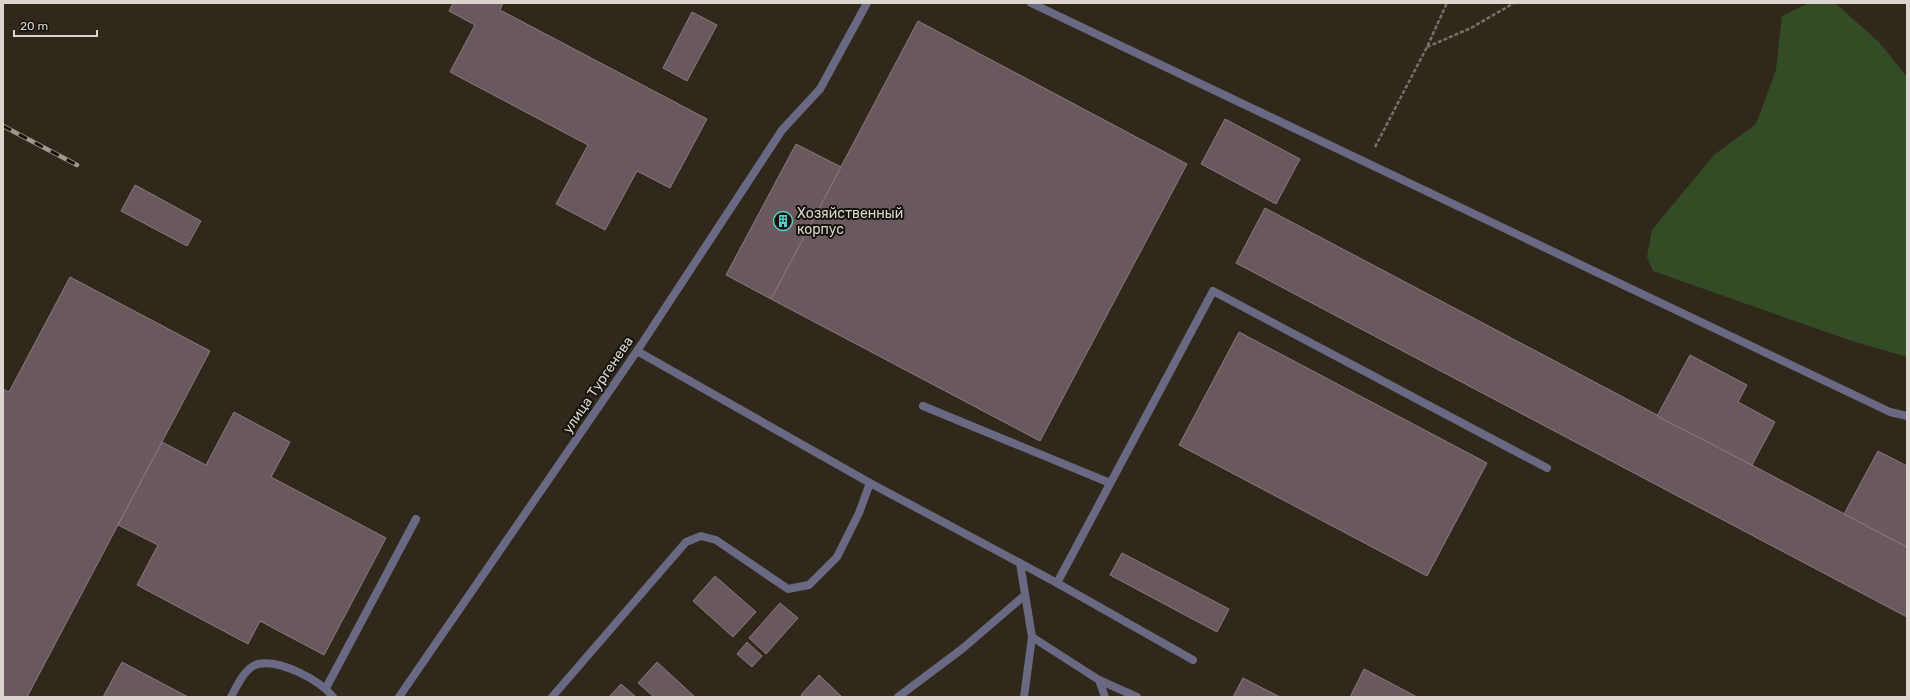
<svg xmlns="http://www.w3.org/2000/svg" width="1910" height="700" font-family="Rubik,sans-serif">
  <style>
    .green { fill: #344c26 }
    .building { fill: #69585e; stroke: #8b797f }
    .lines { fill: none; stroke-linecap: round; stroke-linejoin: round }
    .path { stroke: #787066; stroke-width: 2.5; stroke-dasharray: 4 2; stroke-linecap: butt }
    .lane { stroke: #696983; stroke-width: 8 }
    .street { stroke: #696983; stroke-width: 8 }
    .rail-casing { stroke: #a09990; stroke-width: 4.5 }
    .rail { stroke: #16120d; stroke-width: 3; stroke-dasharray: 9; stroke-linecap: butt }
    .labels { text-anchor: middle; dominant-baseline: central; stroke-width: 4; stroke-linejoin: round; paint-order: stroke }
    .poi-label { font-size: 14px; fill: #dbd5cd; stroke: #16120d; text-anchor: start }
    .street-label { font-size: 14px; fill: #dbd5cd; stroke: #16120d }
  </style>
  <rect width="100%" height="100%" fill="#31281c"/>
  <path class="green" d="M 1809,3 L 1835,3 L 1879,42 L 1907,77 L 1907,357 L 1849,340 L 1653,271 L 1647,257 L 1652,230 L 1714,155 L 1756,124 L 1776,70 L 1782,16 Z"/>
  <g class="building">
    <path d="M 453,3 L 503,3 L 500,10 L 707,119 L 670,188 L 637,171 L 605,230 L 556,204 L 588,145 L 450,72 L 475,25 L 449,11 Z"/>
    <path d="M 692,12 L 717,25 L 687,81 L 663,68 Z"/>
    <path d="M 918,21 L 1187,164 L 1040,441 L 771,299 Z"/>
    <path d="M 1225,119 L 1300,159 L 1276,204 L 1201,164 Z"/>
    <path d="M 796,144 L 841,167 L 771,299 L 726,275 Z"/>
    <path d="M 135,185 L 201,221 L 187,246 L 121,211 Z"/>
    <path d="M 1265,208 L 1907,547 L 1907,617 L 1236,263 Z"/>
    <path d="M 70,277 L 210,351 L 27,697 L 3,697 L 3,389 L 9,392 Z"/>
    <path d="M 1239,332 L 1487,463 L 1427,576 L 1179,445 Z"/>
    <path d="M 1690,355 L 1747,385 L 1738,402 L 1775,422 L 1752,465 L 1657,416 Z"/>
    <path d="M 234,412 L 290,442 L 271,477 L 386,538 L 324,655 L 260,621 L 248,644 L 137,585 L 158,545 L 118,525 L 162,442 L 206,465 Z"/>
    <path d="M 1878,451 L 1907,466 L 1907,547 L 1844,514 Z"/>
    <path d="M 1122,553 L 1229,609 L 1217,632 L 1110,575 Z"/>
    <path d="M 715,576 L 756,612 L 733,637 L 693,601 Z"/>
    <path d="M 780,603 L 798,618 L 766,654 L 749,638 Z"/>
    <path d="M 747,642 L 762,656 L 752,667 L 737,654 Z"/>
    <path d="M 122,662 L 188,697 L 103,697 Z"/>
    <path d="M 657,662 L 695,697 L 654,697 L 638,683 Z"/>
    <path d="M 1364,669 L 1417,697 L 1350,697 Z"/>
    <path d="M 819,675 L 842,697 L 804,697 L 801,695 Z"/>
    <path d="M 1243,678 L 1280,697 L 1233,697 Z"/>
    <path d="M 621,684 L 636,697 L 609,697 Z"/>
  </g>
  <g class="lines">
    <g class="path">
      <path d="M 1427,47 L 1471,28 L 1514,3"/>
      <path d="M 1375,147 L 1427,47 L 1447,3"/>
    </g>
    <g class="lane">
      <path d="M 1031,3 L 1890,412 L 1907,416"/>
      <path d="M 820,89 L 867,3"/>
      <path d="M 923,406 L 1110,483"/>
      <path d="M 1020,563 L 1057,583 L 1213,291 L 1547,468"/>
      <path d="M 1057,583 L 1193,660"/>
      <path d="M 1099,680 L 1137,697"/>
      <path d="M 326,688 L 416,519"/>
      <path d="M 231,697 C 237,686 245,667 258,664 C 280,659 320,680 333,697"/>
    </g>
    <g class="street">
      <path d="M 637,351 L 870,483 L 1020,563 L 1032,637 L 1024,697"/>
      <path d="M 1032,637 L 1099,680 L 1105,697"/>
      <path d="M 399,697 L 637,351 L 782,130 L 820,89"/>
      <path d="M 552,697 L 686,542 L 701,536 L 716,540 L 788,589 L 809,585 L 837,557 L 859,513 L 870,483"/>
      <path d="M 898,697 L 962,649 L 1025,595"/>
    </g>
    <defs>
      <path id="rail" d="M 3,126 L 77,165"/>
    </defs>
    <use href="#rail" class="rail-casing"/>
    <use href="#rail" class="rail"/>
  </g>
  <defs>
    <symbol id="building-ring" viewBox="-11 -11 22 22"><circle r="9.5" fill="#16120d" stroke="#55cec5" stroke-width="1.5"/><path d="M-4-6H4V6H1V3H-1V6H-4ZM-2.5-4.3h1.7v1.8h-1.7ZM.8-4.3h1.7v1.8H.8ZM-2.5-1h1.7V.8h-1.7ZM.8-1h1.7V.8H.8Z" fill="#55cec5"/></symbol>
  </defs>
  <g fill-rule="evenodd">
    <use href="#building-ring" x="772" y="210" width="22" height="22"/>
  </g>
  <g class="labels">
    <g class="poi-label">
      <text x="797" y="213">Хозяйственный<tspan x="797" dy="16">корпус</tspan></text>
    </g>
    <g class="street-label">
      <text transform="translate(598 385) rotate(-56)">улица Тургенева</text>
    </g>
  </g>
  <rect width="1910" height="700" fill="none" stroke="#dbd5cd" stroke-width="8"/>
  <path d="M14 30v6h83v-6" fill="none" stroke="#dbd5cd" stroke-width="2"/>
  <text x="20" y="30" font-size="12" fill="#dbd5cd" stroke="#16120d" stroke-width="3" paint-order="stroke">20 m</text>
</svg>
